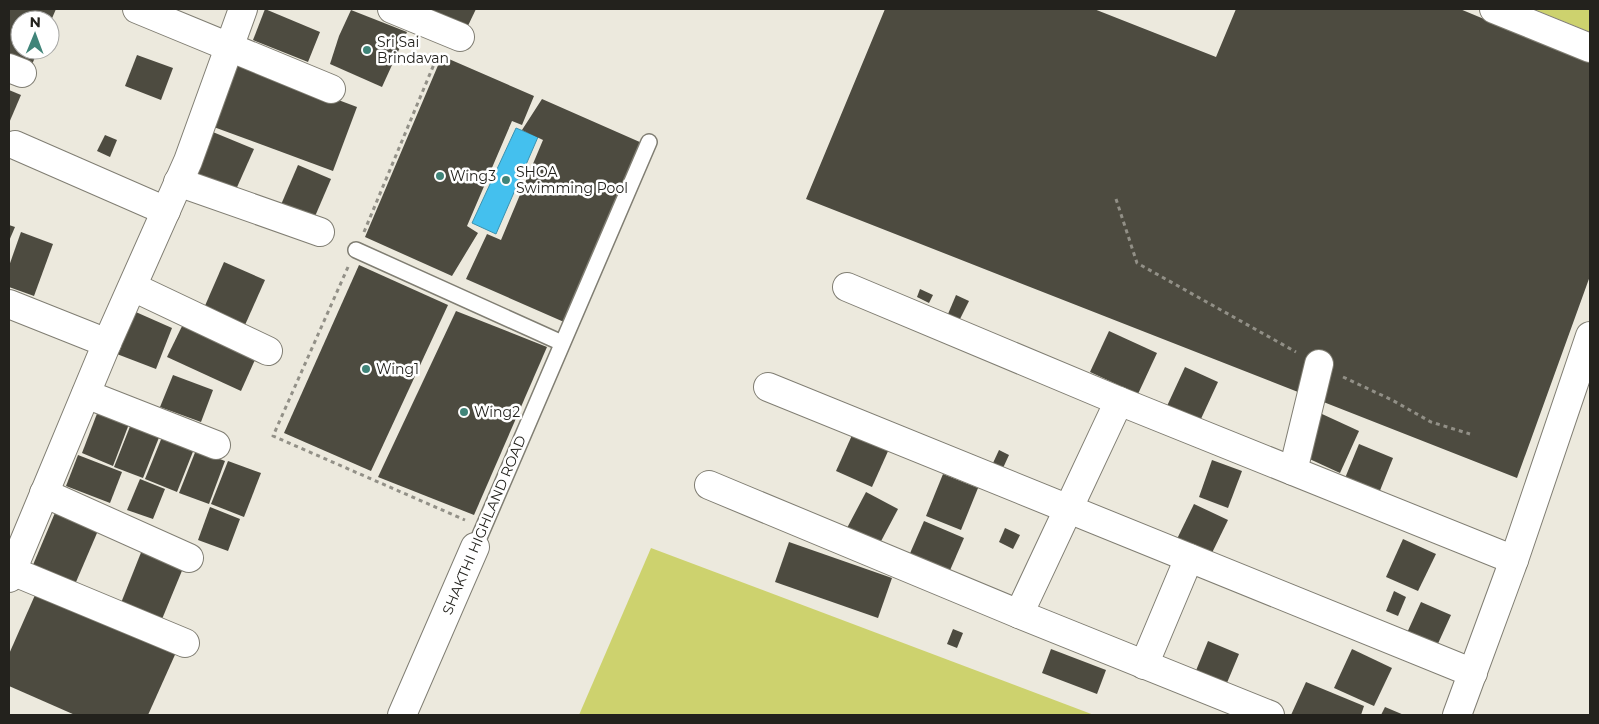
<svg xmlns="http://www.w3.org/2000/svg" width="1599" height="724" font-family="Montserrat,sans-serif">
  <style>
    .green { fill: #cdd26e }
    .water { fill: #44c0ee; stroke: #3a91af }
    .building { fill: #4d4b40 }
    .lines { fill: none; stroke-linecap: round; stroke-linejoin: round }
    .service-casing { stroke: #807e73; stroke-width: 18 }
    .minor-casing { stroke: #807e73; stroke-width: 30 }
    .tertiary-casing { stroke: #807e73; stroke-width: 30 }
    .path { stroke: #929087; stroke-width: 3; stroke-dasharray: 4 4; stroke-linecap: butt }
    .service { stroke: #fff; stroke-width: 15 }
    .minor { stroke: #fff; stroke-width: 28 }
    .tertiary { stroke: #fff; stroke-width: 28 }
    .poi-dot { fill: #408479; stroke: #fff; stroke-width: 2 }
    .labels { text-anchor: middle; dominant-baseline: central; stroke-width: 5; stroke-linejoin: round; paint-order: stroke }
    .poi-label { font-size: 14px; fill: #23221d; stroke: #fff; text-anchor: start }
    .street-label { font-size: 14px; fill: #23221d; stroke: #fff }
  </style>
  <rect width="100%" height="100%" fill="#ece9dd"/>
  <g class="green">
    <path d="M 1533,9 L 1590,9 L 1590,32 Z"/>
    <path d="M 651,548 L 1094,715 L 579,715 Z"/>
  </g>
  <path class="water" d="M 516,128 L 538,137 L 496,234 L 472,223 Z"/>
  <g class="building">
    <path d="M 9,9 L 56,9 L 50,23 L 50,20 L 20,20 L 20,50 L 38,50 L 31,67 L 9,60 Z"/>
    <path d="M 265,9 L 320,32 L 308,62 L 253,40 Z"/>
    <path d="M 414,9 L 476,9 L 465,32 Z"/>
    <path d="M 885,9 L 1094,9 L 1216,57 L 1236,9 L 1460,9 L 1590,63 L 1590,276 L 1517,478 L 806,199 Z"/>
    <path d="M 351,10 L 407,32 L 382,87 L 330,64 L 339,36 Z"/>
    <path d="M 137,55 L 173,68 L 161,100 L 125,86 Z"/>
    <path d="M 442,56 L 534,96 L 522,125 L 512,121 L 467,226 L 478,233 L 452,276 L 365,237 Z"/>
    <path d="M 235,61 L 357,107 L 333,171 L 211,126 Z"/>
    <path d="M 9,90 L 21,95 L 9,123 Z"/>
    <path d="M 542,99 L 642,143 L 564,322 L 466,279 L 487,234 L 501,240 L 543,140 L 522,130 Z"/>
    <path d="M 208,130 L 254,149 L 234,194 L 189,175 Z"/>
    <path d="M 105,135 L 117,140 L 110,157 L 97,151 Z"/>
    <path d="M 298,165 L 331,179 L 313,221 L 280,207 Z"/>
    <path d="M 9,225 L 15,227 L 9,241 Z"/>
    <path d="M 21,232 L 53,244 L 34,296 L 9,287 L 9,266 Z"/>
    <path d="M 224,262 L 265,280 L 245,325 L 204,308 Z"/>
    <path d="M 359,265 L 448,305 L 371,471 L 284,433 Z"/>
    <path d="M 920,289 L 933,295 L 929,303 L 917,297 Z"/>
    <path d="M 956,295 L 969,301 L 960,319 L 948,314 Z"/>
    <path d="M 129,309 L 172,328 L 156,369 L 109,351 Z"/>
    <path d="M 456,311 L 547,347 L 474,515 L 378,477 Z"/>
    <path d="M 185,320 L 258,353 L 241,391 L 167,357 Z"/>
    <path d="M 1109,331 L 1157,353 L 1138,394 L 1090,372 Z"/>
    <path d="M 1185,367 L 1218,382 L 1200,421 L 1167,406 Z"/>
    <path d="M 173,375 L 213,390 L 201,422 L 160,407 Z"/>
    <path d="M 98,411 L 129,424 L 113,466 L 82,453 Z"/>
    <path d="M 1322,414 L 1359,431 L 1340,473 L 1303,456 Z"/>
    <path d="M 131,424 L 160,435 L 143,478 L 114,467 Z"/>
    <path d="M 853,433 L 889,449 L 872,487 L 836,471 Z"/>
    <path d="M 162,437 L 194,449 L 177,492 L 145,479 Z"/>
    <path d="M 1359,444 L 1393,458 L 1377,498 L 1343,483 Z"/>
    <path d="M 196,450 L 225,461 L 209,504 L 179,493 Z"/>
    <path d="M 999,450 L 1009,455 L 1003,468 L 993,463 Z"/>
    <path d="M 78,455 L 122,472 L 110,503 L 66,486 Z"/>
    <path d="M 1212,460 L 1242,471 L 1228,508 L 1199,497 Z"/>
    <path d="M 228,461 L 261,473 L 244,517 L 211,504 Z"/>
    <path d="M 943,474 L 978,488 L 961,530 L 926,516 Z"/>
    <path d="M 140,479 L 165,489 L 153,519 L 127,510 Z"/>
    <path d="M 866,492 L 898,509 L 879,545 L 847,528 Z"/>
    <path d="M 1194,504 L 1228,520 L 1210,557 L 1176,541 Z"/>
    <path d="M 210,507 L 240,519 L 228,551 L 198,540 Z"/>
    <path d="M 57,508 L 100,526 L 73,589 L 30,572 Z"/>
    <path d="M 924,521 L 964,538 L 948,575 L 908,558 Z"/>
    <path d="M 1005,528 L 1020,535 L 1013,549 L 999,542 Z"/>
    <path d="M 1403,539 L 1436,554 L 1418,591 L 1386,577 Z"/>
    <path d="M 789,542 L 892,578 L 878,618 L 775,582 Z"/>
    <path d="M 144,545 L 186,561 L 160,624 L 119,608 Z"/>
    <path d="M 39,586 L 178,648 L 148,715 L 75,715 L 9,686 L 9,654 Z"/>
    <path d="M 1394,591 L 1406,597 L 1398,616 L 1386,611 Z"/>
    <path d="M 1421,602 L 1451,615 L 1436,648 L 1406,635 Z"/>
    <path d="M 953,629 L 963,633 L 957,648 L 947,644 Z"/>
    <path d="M 1208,641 L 1239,654 L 1224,690 L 1193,678 Z"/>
    <path d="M 1051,649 L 1106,670 L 1097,694 L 1042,673 Z"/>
    <path d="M 1352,649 L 1392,668 L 1374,706 L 1334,688 Z"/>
    <path d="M 1306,682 L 1364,706 L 1361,715 L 1291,715 Z"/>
    <path d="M 1385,707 L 1404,715 L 1381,715 Z"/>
  </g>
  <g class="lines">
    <defs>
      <g id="service">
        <path d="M 356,250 L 562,343"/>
        <path d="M 475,547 L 649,142"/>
      </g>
      <g id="minor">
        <path d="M 137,9 L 331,89"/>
        <path d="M 392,9 L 460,37"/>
        <path d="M 1494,9 L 1590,48"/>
        <path d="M 9,68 L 22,73"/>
        <path d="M 15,145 L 166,211"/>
        <path d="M 178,182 L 320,232"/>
        <path d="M 133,287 L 268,351"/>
        <path d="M 847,287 L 1119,401 L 1514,560"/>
        <path d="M 9,304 L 107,343"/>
        <path d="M 768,387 L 1473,673"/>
        <path d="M 86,394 L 216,445"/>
        <path d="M 1293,471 L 1319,364"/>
        <path d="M 709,485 L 1019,614 L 1270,715"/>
        <path d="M 44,493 L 189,558"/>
        <path d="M 12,571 L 185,643"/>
        <path d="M 9,578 L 107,343 L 188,161 L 243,9"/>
        <path d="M 1019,614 L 1119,401"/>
        <path d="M 1144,665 L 1189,558"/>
        <path d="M 402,715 L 475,547"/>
      </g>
      <path id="tertiary" d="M 1457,715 L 1514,560 L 1590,336"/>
    </defs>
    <use href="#service" class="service-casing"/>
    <use href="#minor" class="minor-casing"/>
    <use href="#tertiary" class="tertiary-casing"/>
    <g class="path">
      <path d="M 1116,199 L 1137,263 L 1296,352"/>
      <path d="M 364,232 L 437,57"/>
      <path d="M 348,267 L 273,436 L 465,520"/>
      <path d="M 1343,377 L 1392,400 L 1431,422 L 1470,434"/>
    </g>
    <use href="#service" class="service"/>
    <use href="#minor" class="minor"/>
    <use href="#tertiary" class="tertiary"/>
  </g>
  <g class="poi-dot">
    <circle cx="367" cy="50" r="5"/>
    <circle cx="440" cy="176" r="5"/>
    <circle cx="506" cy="180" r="5"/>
    <circle cx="366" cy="369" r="5"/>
    <circle cx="464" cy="412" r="5"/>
  </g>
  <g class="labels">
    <g class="poi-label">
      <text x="377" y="42">Sri Sai<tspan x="377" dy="16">Brindavan</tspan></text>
      <text x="516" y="172">SHOA<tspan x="516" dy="16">Swimming Pool</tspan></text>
      <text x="450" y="176">Wing3</text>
      <text x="376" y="369">Wing1</text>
      <text x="474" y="412">Wing2</text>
    </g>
    <g class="street-label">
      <text transform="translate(484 525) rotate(-67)">SHAKTHI HIGHLAND ROAD</text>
    </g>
  </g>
  <rect width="1599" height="724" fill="none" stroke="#23221d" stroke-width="20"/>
  <g transform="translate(35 35) rotate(1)"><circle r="24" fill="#ffffff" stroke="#a7a7a5"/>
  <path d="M0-4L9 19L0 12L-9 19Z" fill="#408479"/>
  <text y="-8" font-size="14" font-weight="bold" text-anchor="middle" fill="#23221d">N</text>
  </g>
</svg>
